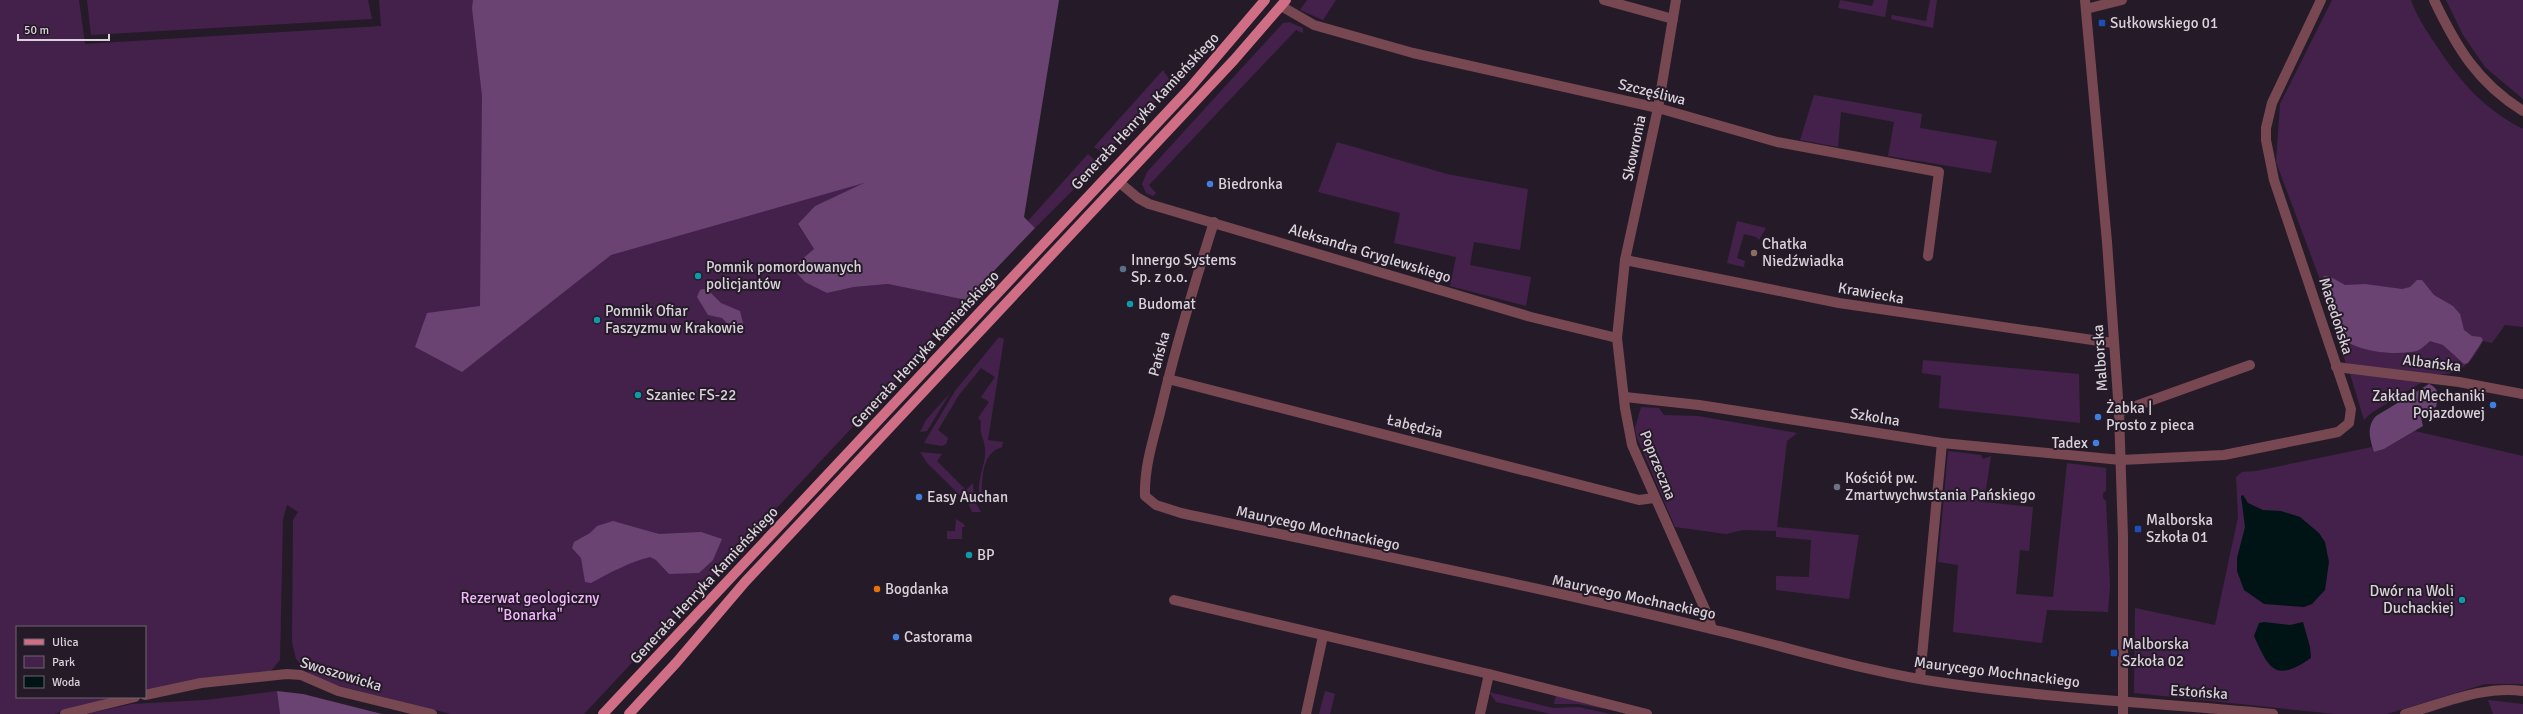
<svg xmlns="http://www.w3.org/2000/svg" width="2523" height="714" font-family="Signika,sans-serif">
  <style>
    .green { fill: #44214b }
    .forest { fill: #6a4372 }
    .water { fill: #001415 }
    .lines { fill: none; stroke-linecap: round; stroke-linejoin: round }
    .minor { stroke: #784852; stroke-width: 10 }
    .tertiary { stroke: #784852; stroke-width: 10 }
    .primary { stroke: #d06e85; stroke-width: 10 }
    .transit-dot { fill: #1a4fb4; stroke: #251b28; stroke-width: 1.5 }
    .shop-dot { fill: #3f7fe0; stroke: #251b28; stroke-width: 1.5 }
    .education-dot { fill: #8d6e63; stroke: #251b28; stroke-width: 1.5 }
    .service-dot { fill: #5c6f8a; stroke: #251b28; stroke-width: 1.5 }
    .culture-dot { fill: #0f9aa8; stroke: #251b28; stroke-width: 1.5 }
    .worship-dot { fill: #6b7280; stroke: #251b28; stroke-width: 1.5 }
    .food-dot { fill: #e8710a; stroke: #251b28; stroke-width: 1.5 }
    .labels { text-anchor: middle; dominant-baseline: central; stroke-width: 4; stroke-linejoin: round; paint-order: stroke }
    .poi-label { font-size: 15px; fill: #d9d2da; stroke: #251b28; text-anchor: start }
    .street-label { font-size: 15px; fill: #d9d2da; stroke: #251b28 }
    .park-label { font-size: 15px; fill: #f3b6ff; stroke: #251b28 }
  </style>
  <rect width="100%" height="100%" fill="#251b28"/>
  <g class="green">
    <path d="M 0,0 L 79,0 L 85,44 L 381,26 L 379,0 L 864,0 L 868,182 L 815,206 L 798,225 L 814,249 L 827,293 L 854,287 L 888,284 L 966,300 L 917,353 L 905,371 L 584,714 L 451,714 L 328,683 L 309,673 L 296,659 L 292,642 L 293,520 L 298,512 L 287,505 L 283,519 L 280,660 L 270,672 L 145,690 L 145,627 L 17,627 L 17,697 L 114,697 L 54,714 L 0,714 Z"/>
    <path d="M 87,0 L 368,0 L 372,19 L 91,35 Z"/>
    <path d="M 1307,0 L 1336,0 L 1323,20 L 1300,10 Z"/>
    <path d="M 1840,0 L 1872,6 L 1874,0 L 1888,0 L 1885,17 L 1838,8 Z"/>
    <path d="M 1930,0 L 1937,0 L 1933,28 L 1891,19 L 1892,15 L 1926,21 Z"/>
    <path d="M 2332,0 L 2411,0 C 2417,17 2426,30 2436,45 C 2460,82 2484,109 2523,129 L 2523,327 L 2505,325 L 2492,343 L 2483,341 C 2477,353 2468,367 2454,372 C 2431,380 2372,367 2346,364 L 2319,277 L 2276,162 L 2280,104 Z"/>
    <path d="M 2446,0 L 2523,0 L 2523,99 L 2485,67 L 2463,35 Z"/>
    <path d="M 1289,22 L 1303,28 L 1303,33 L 1296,30 L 1149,185 L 1156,193 L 1153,196 L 1146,193 L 1142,184 L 1147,172 L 1283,23 Z"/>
    <path d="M 1163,70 L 1171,82 L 1152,106 L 1105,154 L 1094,147 Z"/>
    <path d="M 1814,95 L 1922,114 L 1920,128 L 1997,141 L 1991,173 L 1888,156 L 1894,122 L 1841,112 L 1838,147 L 1800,140 Z"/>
    <path d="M 1337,142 L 1447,174 L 1528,189 L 1520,250 L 1474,242 L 1470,265 L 1531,277 L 1526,306 L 1450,286 L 1456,257 L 1394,243 L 1400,213 L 1318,192 Z"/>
    <path d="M 1088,154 L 1097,162 L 1076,187 L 1035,228 L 1028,221 Z"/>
    <path d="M 1737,221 L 1766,228 L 1759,240 L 1756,237 L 1744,234 L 1737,258 L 1745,261 L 1744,267 L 1727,263 Z"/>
    <path d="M 999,337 L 1004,339 L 988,440 L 1003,442 L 1002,447 C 980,453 982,483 982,501 C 973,484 987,466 985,448 C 984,437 979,435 981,421 L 978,418 L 989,402 L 981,397 L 995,377 L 981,368 L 959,395 L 938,430 L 948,438 L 946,444 L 942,446 L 924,443 L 955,391 Z"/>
    <path d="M 1923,360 L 2079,374 L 2080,423 L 1939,408 L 1941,376 L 1922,373 Z"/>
    <path d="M 2350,374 L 2424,381 L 2371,413 L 2364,420 Z"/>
    <path d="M 950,393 L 927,431 L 920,432 L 926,420 Z"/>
    <path d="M 1641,407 L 1659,408 L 1664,415 L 1698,416 L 1797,433 L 1787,441 L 1777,527 L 1859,535 L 1849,599 L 1776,590 L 1776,576 L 1809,577 L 1811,540 L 1776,537 L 1776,531 L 1743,530 L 1726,534 L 1675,527 L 1636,435 L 1635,428 Z"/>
    <path d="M 2415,431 L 2523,456 L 2523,684 L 2485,684 L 2387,714 L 2335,714 L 2134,693 L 2135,608 L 2215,625 L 2238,517 L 2236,477 L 2242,472 L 2256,471 L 2372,447 L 2374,452 L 2384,449 Z"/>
    <path d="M 1948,451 L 1981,455 L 1983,459 L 1991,456 L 1984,502 L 2033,507 L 2029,551 L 2020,550 L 2016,594 L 2053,597 L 2067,463 L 2106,468 L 2106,491 L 2103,493 L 2103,498 L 2106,501 L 2110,586 L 2108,612 L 2047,610 L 2042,643 L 1953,632 L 1958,565 L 1938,562 Z"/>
    <path d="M 920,452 L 942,454 L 937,461 L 966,490 L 973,483 L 974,500 L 981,512 L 972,512 L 968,503 L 927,463 Z"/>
    <path d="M 956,519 L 964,524 L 965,527 L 962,527 L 962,539 L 947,539 L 947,531 L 955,531 Z"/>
    <path d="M 277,691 L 280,714 L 87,714 L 132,704 L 205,700 Z"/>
    <path d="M 1325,691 L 1335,694 L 1330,714 L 1319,714 Z"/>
    <path d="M 1489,692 L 1553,708 L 1578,707 L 1611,714 L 1551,714 L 1496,702 Z"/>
    <path d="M 1556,695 L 1633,714 L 1578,704 L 1554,704 Z"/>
    <path d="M 2488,700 L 2523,704 L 2523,714 L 2493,714 Z"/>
  </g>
  <g class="forest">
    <path d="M 473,0 L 1059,0 L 1024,217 L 1035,228 L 966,300 L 888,284 L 854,287 L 827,293 L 805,282 L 792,268 L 814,249 L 798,224 L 815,206 L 864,183 L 611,255 L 462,372 L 415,347 L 427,313 L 480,306 L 482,96 L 472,8 Z"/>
    <path d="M 2324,276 L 2329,276 L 2345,285 L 2365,284 L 2402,289 L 2410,287 L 2417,280 L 2422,280 L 2434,295 L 2453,306 L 2460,314 L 2464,330 L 2472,336 L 2481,337 L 2483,340 L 2468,363 L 2464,364 L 2443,345 L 2430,341 C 2426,345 2421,349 2417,351 C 2394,356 2353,352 2337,334 L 2321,283 Z"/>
    <path d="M 703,289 L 708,290 L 721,303 L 740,311 L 744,327 L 740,330 L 733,329 L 722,318 L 708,315 L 697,297 L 700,290 Z"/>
    <path d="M 2429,384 C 2440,389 2439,397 2436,407 L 2420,413 L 2423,426 L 2384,449 L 2374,452 C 2370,439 2366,427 2376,416 Z"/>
    <path d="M 613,521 L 659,534 L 701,532 L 722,539 L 713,560 L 699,573 L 669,574 L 656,560 L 650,557 C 632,561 607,574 591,583 L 585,582 L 581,558 L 572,548 L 574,542 L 590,533 L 597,526 Z"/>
    <path d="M 277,691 L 303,694 L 382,714 L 280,714 Z"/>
  </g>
  <g class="water">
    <path d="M 2243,495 L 2248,503 L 2263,510 L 2281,511 L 2300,517 L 2319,533 L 2325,542 L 2329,562 L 2325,590 L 2312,604 L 2304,607 L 2264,604 L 2244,590 L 2237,571 L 2237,558 L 2245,527 L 2241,496 Z"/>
    <path d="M 2264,622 L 2290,625 L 2303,622 L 2310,647 L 2311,658 C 2275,683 2269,669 2254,636 L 2259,623 Z"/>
  </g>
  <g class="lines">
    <g class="minor">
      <path d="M 1604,0 L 1673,19"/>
      <path d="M 1676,0 L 1658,108 L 1625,260 L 1617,338 L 1625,408 L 1632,445 L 1708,616 L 1712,629"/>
      <path d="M 2434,0 C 2457,48 2477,82 2523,111"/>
      <path d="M 1281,6 L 1314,25 L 1413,53 L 1658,108 L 1777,142 L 1939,172 L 1928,256"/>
      <path d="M 2086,9 L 2122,0"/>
      <path d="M 1120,183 L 1138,198 L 1149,204 L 1531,317 L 1617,338"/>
      <path d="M 1214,222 C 1194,285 1175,348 1160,413 C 1153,440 1144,468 1145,496 L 1156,505 L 1181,513 C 1357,551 1535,586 1711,629 C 1789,647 1865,672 1945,683 C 2053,699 2164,703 2273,714"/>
      <path d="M 1625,260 L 1839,303 L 2113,343"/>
      <path d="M 2336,367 L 2459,382 L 2523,394"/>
      <path d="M 1168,379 L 1639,500 L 1654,498"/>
      <path d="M 1625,397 L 1699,405 L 1942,443 L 2121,460 L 2224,455 L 2338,432 L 2349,423 L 2351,409 L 2274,180 L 2266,140 L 2266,128 L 2272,103 L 2321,0"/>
      <path d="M 2119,412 L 2250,365"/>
      <path d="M 1174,600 L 1489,674"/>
      <path d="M 1920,678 L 1942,443"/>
      <path d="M 145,695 L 201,683 L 287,674 L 301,675 L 338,691 L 432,714"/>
      <path d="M 65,714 L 135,697"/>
      <path d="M 1306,714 L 1323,636"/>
      <path d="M 1480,714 L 1489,674 L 1647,714"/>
      <path d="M 2405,714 C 2442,704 2484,685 2523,691"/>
    </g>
    <path class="tertiary" d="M 2085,0 L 2107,242 L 2119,412 L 2123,537 L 2123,714"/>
    <g class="primary">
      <path d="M 603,714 L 1189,89 L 1265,0"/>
      <path d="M 629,714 L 676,663 L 745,582 L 1234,60 L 1286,0"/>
    </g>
  </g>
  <g class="transit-dot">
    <rect x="2098" y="19" width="8" height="8" rx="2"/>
    <rect x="2134" y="525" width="8" height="8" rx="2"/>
    <rect x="2110" y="649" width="8" height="8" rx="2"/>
  </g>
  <g class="shop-dot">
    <circle cx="1210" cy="184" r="4"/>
    <circle cx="2493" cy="405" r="4"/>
    <circle cx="2098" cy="417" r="4"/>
    <circle cx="2096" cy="443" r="4"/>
    <circle cx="919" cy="497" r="4"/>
    <circle cx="896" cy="637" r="4"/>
  </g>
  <circle class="education-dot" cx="1754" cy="253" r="4"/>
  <circle class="service-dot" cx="1123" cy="269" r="4"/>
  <g class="culture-dot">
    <circle cx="698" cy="276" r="4"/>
    <circle cx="1130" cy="304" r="4"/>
    <circle cx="597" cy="320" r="4"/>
    <circle cx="638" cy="395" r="4"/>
    <circle cx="969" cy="555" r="4"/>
    <circle cx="2462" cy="600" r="4"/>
  </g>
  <circle class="worship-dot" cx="1837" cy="487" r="4"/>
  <circle class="food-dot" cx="877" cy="589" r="4"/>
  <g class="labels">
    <g class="poi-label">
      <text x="2110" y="23">Sułkowskiego 01</text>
      <text x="1218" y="184">Biedronka</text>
      <text x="1762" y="244">Chatka<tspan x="1762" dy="17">Niedźwiadka</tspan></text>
      <text x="1131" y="260">Innergo Systems<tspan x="1131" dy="17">Sp. z o.o.</tspan></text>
      <text x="706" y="267">Pomnik pomordowanych<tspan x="706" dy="17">policjantów</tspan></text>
      <text x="1138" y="304">Budomat</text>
      <text x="605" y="311">Pomnik Ofiar<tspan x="605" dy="17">Faszyzmu w Krakowie</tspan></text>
      <text x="646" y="395">Szaniec FS-22</text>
      <text x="2485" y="396" text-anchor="end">Zakład Mechaniki<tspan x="2485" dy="17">Pojazdowej</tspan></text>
      <text x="2106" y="408">Żabka |<tspan x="2106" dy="17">Prosto z pieca</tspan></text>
      <text x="2088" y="443" text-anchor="end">Tadex</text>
      <text x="1845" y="478">Kościół pw.<tspan x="1845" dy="17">Zmartwychwstania Pańskiego</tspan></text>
      <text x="927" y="497">Easy Auchan</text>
      <text x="2146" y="520">Malborska<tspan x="2146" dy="17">Szkoła 01</tspan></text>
      <text x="977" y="555">BP</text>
      <text x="885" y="589">Bogdanka</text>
      <text x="2454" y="591" text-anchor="end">Dwór na Woli<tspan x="2454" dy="17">Duchackiej</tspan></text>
      <text x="904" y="637">Castorama</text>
      <text x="2122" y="644">Malborska<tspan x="2122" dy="17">Szkoła 02</tspan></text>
    </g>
    <g class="street-label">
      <text transform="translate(1652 92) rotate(14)">Szczęśliwa</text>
      <text transform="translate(1145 111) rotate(-47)">Generała Henryka Kamieńskiego</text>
      <text transform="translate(1634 148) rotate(-78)">Skowronia</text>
      <text transform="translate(1370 253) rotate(17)">Aleksandra Gryglewskiego</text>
      <text transform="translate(1871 293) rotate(10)">Krawiecka</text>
      <text transform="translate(2336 316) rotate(72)">Macedońska</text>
      <text transform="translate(925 349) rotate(-47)">Generała Henryka Kamieńskiego</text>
      <text transform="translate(1159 354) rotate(-75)">Pańska</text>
      <text transform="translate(2100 358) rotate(-94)">Malborska</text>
      <text transform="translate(2432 363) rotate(7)">Albańska</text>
      <text transform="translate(1875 417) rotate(9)">Szkolna</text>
      <text transform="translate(1415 426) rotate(14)">Łabędzia</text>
      <text transform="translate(1658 465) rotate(68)">Poprzeczna</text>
      <text transform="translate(1318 528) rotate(12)">Maurycego Mochnackiego</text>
      <text transform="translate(704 585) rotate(-47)">Generała Henryka Kamieńskiego</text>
      <text transform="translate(1634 597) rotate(12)">Maurycego Mochnackiego</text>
      <text transform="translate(1997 672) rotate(7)">Maurycego Mochnackiego</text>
      <text transform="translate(341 674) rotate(17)">Swoszowicka</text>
      <text transform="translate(2199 692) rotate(4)">Estońska</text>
    </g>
    <g class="park-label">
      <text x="530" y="598">Rezerwat geologiczny<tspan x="530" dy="17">"Bonarka"</tspan></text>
    </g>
  </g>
  <rect x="16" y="626" width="130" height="72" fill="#251b28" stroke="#6d646f"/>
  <rect x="24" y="639" width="20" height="6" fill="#d06e85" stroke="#6d646f"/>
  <text x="52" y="646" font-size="12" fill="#d9d2da">Ulica</text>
  <rect x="24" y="656" width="20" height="12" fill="#44214b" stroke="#6d646f"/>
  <text x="52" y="666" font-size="12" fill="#d9d2da">Park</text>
  <rect x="24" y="676" width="20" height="12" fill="#001415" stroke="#6d646f"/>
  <text x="52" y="686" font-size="12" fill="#d9d2da">Woda</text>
  <path d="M18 34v6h91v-6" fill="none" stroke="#d9d2da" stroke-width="2"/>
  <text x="24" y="34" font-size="12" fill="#d9d2da" stroke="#251b28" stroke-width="3" paint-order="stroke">50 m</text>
</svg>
